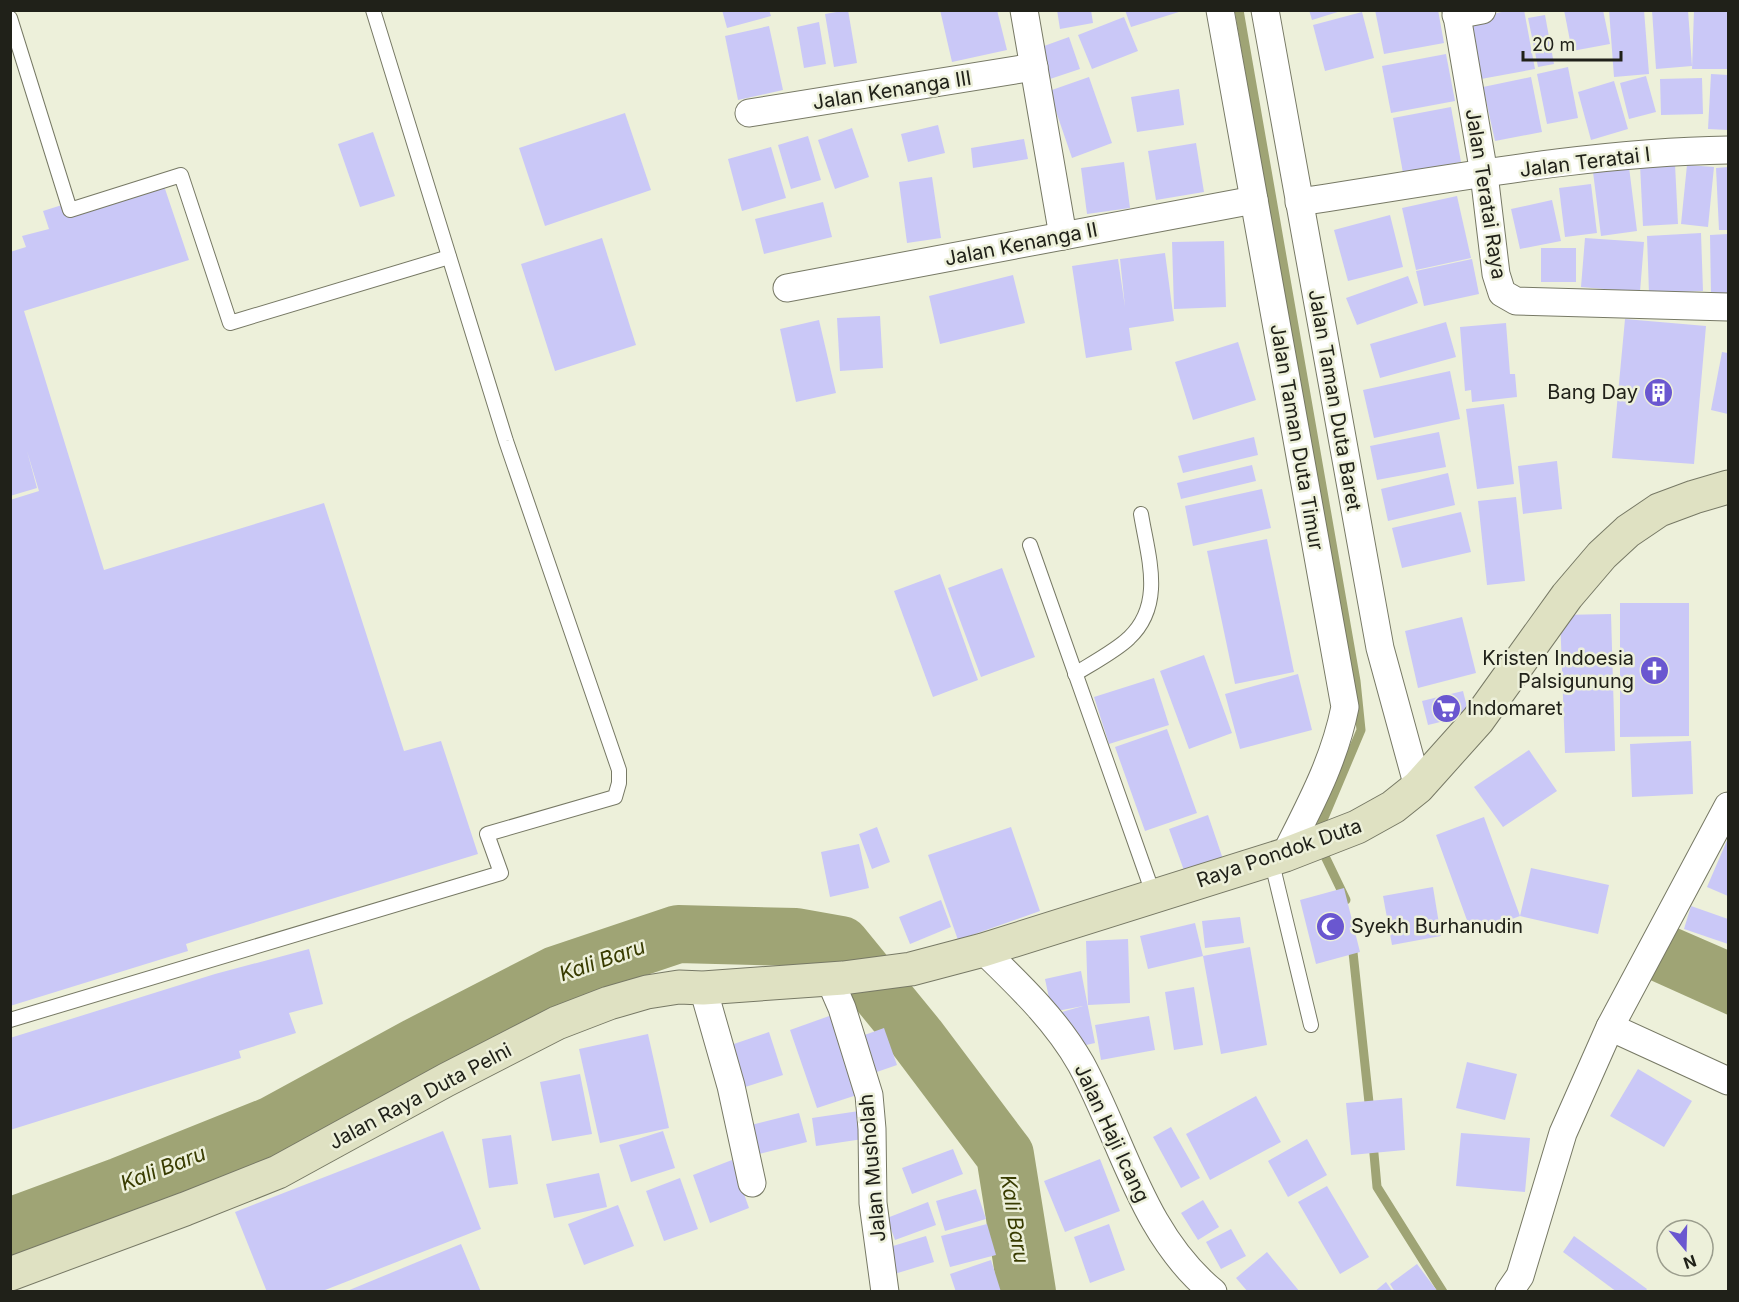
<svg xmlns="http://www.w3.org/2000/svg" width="1739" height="1302" font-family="Inter,sans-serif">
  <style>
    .water { fill: #9fa475 }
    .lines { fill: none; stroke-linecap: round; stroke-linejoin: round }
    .stream { stroke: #9fa475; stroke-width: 9 }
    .river { stroke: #9fa475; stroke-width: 58 }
    .building { fill: #cac8f7 }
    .lane-casing { stroke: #777965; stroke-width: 16 }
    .street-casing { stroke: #777965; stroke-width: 29 }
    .secondary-casing { stroke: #777965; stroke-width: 35 }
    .lane { stroke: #fff; stroke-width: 14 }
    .street { stroke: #fff; stroke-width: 27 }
    .secondary { stroke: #dfe1c2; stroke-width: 33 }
    .labels { text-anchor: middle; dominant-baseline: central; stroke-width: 5; stroke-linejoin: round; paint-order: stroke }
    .street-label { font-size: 20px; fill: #202119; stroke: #edf0da }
    .poi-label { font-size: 20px; fill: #202119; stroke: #edf0da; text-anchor: end }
    .water-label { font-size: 21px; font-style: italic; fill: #383b00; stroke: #edf0da }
  </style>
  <rect width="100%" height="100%" fill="#edf0da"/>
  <path class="water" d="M 1675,927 L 1728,950 L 1728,1015 L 1648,979 Z"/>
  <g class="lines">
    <g class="stream">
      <path d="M 1239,10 L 1356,681 L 1361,730 L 1318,832"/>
      <path d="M 1321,848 L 1346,900"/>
      <path d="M 1352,943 L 1370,1112"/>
      <path d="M 1373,1143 L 1377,1187 L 1443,1292"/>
    </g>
    <path class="river" d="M 10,1227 L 121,1186 L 273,1125 L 418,1046 L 556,975 L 678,934 L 796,937 L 841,945 L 917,1038 L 1005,1155 L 1027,1292"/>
  </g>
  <g class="building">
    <path d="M 722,10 L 769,10 L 771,16 L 727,28 Z"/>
    <path d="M 848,10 L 857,63 L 834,67 L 825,14 Z"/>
    <path d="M 940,10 L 997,10 L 1007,50 L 952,62 Z"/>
    <path d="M 1057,10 L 1091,10 L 1093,23 L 1060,29 Z"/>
    <path d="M 1125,10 L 1182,10 L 1182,11 L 1131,27 Z"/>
    <path d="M 1309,10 L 1341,10 L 1341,11 L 1312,20 Z"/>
    <path d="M 1375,10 L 1438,10 L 1444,43 L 1384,54 Z"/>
    <path d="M 1511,10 L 1524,10 L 1535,69 L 1481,79 L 1469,19 Z"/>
    <path d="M 1564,10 L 1603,10 L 1610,44 L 1572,51 Z"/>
    <path d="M 1609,10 L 1644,10 L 1649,74 L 1614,77 Z"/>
    <path d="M 1652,10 L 1688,10 L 1692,66 L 1656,69 Z"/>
    <path d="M 1694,10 L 1728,10 L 1728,69 L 1692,69 Z"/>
    <path d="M 1362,12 L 1374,58 L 1325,71 L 1313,25 Z"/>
    <path d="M 1545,15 L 1554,64 L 1538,67 L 1528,18 Z"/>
    <path d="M 1124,17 L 1138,51 L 1092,69 L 1078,35 Z"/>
    <path d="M 819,22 L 826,64 L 804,68 L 797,27 Z"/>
    <path d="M 769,26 L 783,90 L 738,100 L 725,36 Z"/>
    <path d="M 1069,37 L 1080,69 L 1044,81 L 1033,50 Z"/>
    <path d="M 1446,54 L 1455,101 L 1391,113 L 1382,66 Z"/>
    <path d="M 1568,67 L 1578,118 L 1547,124 L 1537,74 Z"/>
    <path d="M 1711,74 L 1728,75 L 1728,130 L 1708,129 Z"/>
    <path d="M 1646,76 L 1656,112 L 1629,119 L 1620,83 Z"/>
    <path d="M 1089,77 L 1112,143 L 1072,158 L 1049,91 Z"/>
    <path d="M 1531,77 L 1542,132 L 1495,141 L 1483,87 Z"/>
    <path d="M 1702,78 L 1703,114 L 1661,115 L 1660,79 Z"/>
    <path d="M 1614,81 L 1628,129 L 1591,140 L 1578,92 Z"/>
    <path d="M 1179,89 L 1184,125 L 1137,132 L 1131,97 Z"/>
    <path d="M 1451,107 L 1461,162 L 1403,173 L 1393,118 Z"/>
    <path d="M 625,113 L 651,190 L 545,226 L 519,148 Z"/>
    <path d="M 938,125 L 945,153 L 908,162 L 901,134 Z"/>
    <path d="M 852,128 L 869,177 L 835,189 L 818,140 Z"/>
    <path d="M 373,132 L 395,196 L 360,207 L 338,144 Z"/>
    <path d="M 808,136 L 821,180 L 791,189 L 778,145 Z"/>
    <path d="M 1024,139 L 1028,159 L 973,168 L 971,148 Z"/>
    <path d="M 1196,143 L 1204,192 L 1156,200 L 1148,151 Z"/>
    <path d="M 771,147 L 786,198 L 742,211 L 728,159 Z"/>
    <path d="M 1124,162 L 1130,208 L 1087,214 L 1081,168 Z"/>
    <path d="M 1675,164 L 1678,224 L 1643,226 L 1640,165 Z"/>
    <path d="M 1687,165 L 1714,167 L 1708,227 L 1681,224 Z"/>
    <path d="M 1629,167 L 1637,231 L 1601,236 L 1593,172 Z"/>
    <path d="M 1728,167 L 1728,230 L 1719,230 L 1716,168 Z"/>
    <path d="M 160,174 L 189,260 L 24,311 L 104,570 L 324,503 L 404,751 L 441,741 L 478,854 L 195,941 L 186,944 L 188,951 L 10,1006 L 10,500 L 39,491 L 27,451 L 37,488 L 10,496 L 10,252 L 26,247 L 22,236 L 49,229 L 43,211 Z"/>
    <path d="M 932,177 L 941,238 L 907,243 L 899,182 Z"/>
    <path d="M 1591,184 L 1597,233 L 1565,237 L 1559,188 Z"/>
    <path d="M 1457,196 L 1471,258 L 1416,270 L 1402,208 Z"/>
    <path d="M 1552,200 L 1561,241 L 1520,249 L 1511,209 Z"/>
    <path d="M 823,202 L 832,237 L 764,254 L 755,219 Z"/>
    <path d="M 1390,215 L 1403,267 L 1348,281 L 1334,230 Z"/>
    <path d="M 1701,233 L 1703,291 L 1649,293 L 1647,236 Z"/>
    <path d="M 1728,234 L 1728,295 L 1711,295 L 1710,235 Z"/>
    <path d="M 602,238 L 636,345 L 555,371 L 521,264 Z"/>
    <path d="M 1585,238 L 1644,242 L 1640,292 L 1581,287 Z"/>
    <path d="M 1224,241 L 1226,307 L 1174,309 L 1172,242 Z"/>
    <rect x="1541" y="248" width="35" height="34"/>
    <path d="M 1165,253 L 1174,321 L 1129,328 L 1132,350 L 1086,358 L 1072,266 L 1118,259 L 1125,307 L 1120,259 Z"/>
    <path d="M 1472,259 L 1479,294 L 1424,306 L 1416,271 Z"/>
    <path d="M 1013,275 L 1025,323 L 940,344 L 929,296 Z"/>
    <path d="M 1408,276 L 1418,303 L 1357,325 L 1346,298 Z"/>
    <path d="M 880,316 L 883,368 L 840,371 L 837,318 Z"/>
    <path d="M 1625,319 L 1706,326 L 1694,464 L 1612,458 Z"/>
    <path d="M 819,320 L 836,393 L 796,402 L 780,329 Z"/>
    <path d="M 1446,322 L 1456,357 L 1380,378 L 1370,344 Z"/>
    <path d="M 1506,323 L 1510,374 L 1515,374 L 1517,397 L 1472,402 L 1471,390 L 1465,391 L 1460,327 Z"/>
    <path d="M 1238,342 L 1256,400 L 1193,420 L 1175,362 Z"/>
    <path d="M 1722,352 L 1728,353 L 1728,414 L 1711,410 Z"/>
    <path d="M 1450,371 L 1460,419 L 1374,438 L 1363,390 Z"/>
    <path d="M 1504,404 L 1514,484 L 1477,489 L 1466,409 Z"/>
    <path d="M 1439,432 L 1446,467 L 1377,480 L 1370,446 Z"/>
    <path d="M 1254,437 L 1258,455 L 1183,473 L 1178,456 Z"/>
    <path d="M 1557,461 L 1562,509 L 1523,514 L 1518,466 Z"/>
    <path d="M 1252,465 L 1256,481 L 1181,499 L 1177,483 Z"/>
    <path d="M 1448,473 L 1455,505 L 1388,521 L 1381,489 Z"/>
    <path d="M 1262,489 L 1271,528 L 1193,546 L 1185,506 Z"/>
    <path d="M 1516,497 L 1525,581 L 1487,585 L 1478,501 Z"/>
    <path d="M 1461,512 L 1471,552 L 1402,568 L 1392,528 Z"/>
    <path d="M 1267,539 L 1294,672 L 1235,684 L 1207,551 Z"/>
    <path d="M 1002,568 L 1035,657 L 981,677 L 948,588 Z"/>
    <path d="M 940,574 L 978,680 L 933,697 L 894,591 Z"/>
    <path d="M 1620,603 L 1689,603 L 1689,736 L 1620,737 Z"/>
    <path d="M 1611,614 L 1615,751 L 1565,753 L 1560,615 Z"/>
    <path d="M 1462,617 L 1476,673 L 1418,688 L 1405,631 Z"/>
    <path d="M 1204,655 L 1232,733 L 1189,749 L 1160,671 Z"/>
    <path d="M 1298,674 L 1312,730 L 1240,749 L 1225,694 Z"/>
    <path d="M 1154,678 L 1169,725 L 1109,744 L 1094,697 Z"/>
    <path d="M 1463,691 L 1469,715 L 1428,725 L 1422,701 Z"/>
    <path d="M 1167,729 L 1197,813 L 1145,831 L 1115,747 Z"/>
    <path d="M 1691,741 L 1693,794 L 1632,797 L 1630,744 Z"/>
    <path d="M 1529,750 L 1557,791 L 1503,827 L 1474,787 Z"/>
    <path d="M 1208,815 L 1224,862 L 1186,876 L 1169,829 Z"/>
    <path d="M 1484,817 L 1520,916 L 1531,868 L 1609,885 L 1598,934 L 1520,916 L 1472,934 L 1436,835 Z"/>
    <path d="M 877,827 L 890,862 L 872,869 L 859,834 Z"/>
    <path d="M 1011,827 L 1040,911 L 958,940 L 928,855 Z"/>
    <path d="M 1728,838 L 1728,896 L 1707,887 Z"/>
    <path d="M 859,844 L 869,888 L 830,897 L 821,852 Z"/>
    <path d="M 1433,887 L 1441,936 L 1392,945 L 1383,896 Z"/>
    <path d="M 1344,888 L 1360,952 L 1316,964 L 1300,900 Z"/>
    <path d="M 941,900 L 951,927 L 910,944 L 899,917 Z"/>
    <path d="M 1691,906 L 1728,919 L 1728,944 L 1684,929 Z"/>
    <path d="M 1240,917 L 1244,943 L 1205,948 L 1202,921 Z"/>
    <path d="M 1195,923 L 1203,956 L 1148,969 L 1140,936 Z"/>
    <path d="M 1128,939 L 1130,1003 L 1088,1005 L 1086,941 Z"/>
    <path d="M 1250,947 L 1267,1045 L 1221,1054 L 1203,956 Z"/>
    <path d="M 309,949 L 323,1004 L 289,1013 L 296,1033 L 239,1051 L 241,1058 L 10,1130 L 10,1038 L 215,974 Z"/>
    <path d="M 1081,971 L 1095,1043 L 1073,1048 L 1062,1012 L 1083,1006 L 1052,1012 L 1045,979 Z"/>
    <path d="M 1194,987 L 1203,1045 L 1174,1050 L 1165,992 Z"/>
    <path d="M 832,1015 L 860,1094 L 817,1108 L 790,1030 Z"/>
    <path d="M 1149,1016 L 1155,1050 L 1101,1060 L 1095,1025 Z"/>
    <path d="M 884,1028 L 897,1065 L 871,1074 L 859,1037 Z"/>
    <path d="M 769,1032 L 783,1075 L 739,1089 L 725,1047 Z"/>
    <path d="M 648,1034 L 669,1128 L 600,1143 L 579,1049 Z"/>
    <path d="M 1467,1062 L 1517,1074 L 1505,1120 L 1456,1108 Z"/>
    <path d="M 1638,1069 L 1692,1101 L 1664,1147 L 1610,1116 Z"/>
    <path d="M 580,1074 L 592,1134 L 552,1141 L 540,1082 Z"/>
    <path d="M 1256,1096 L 1281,1142 L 1210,1180 L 1186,1134 Z"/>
    <path d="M 1402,1098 L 1405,1150 L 1351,1155 L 1346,1103 Z"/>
    <path d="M 859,1111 L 863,1139 L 816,1146 L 812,1118 Z"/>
    <path d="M 799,1113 L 807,1142 L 759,1154 L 751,1125 Z"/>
    <path d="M 1171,1127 L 1200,1178 L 1181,1188 L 1153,1137 Z"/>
    <path d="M 443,1131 L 481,1229 L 320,1292 L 267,1292 L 235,1212 Z"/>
    <path d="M 663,1131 L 675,1168 L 631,1182 L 619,1145 Z"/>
    <path d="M 1461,1133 L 1530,1138 L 1525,1192 L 1456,1186 Z"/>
    <path d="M 511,1135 L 518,1184 L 489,1188 L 482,1139 Z"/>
    <path d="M 1307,1139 L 1327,1175 L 1288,1197 L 1268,1161 Z"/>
    <path d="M 953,1149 L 963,1174 L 912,1194 L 902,1168 Z"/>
    <path d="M 1100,1159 L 1120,1211 L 1065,1232 L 1044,1181 Z"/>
    <path d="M 732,1160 L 749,1208 L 710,1223 L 693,1175 Z"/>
    <path d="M 599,1173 L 607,1207 L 554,1218 L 546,1184 Z"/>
    <path d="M 680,1178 L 698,1229 L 664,1241 L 646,1191 Z"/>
    <path d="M 1327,1186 L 1369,1257 L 1340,1274 L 1298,1202 Z"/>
    <path d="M 976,1189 L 986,1219 L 945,1231 L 936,1201 Z"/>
    <path d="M 1203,1200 L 1219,1227 L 1198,1240 L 1181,1213 Z"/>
    <path d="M 928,1202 L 936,1225 L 895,1240 L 887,1218 Z"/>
    <path d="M 618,1205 L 634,1246 L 584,1265 L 568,1224 Z"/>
    <path d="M 987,1224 L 996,1255 L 950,1267 L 941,1236 Z"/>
    <path d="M 1109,1224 L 1125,1270 L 1090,1283 L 1074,1237 Z"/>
    <path d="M 1231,1229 L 1246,1256 L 1221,1269 L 1206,1242 Z"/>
    <path d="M 926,1236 L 934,1262 L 891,1275 L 883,1249 Z"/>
    <path d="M 1574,1236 L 1647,1289 L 1645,1292 L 1617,1292 L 1563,1252 Z"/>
    <path d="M 461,1244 L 481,1292 L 347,1292 L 347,1291 Z"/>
    <path d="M 1267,1252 L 1300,1292 L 1248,1292 L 1236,1278 Z"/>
    <path d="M 991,1260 L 1001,1292 L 956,1292 L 950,1274 Z"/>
    <path d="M 1417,1264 L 1438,1292 L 1395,1292 L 1390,1284 Z"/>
    <path d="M 1386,1282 L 1393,1292 L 1374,1292 Z"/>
  </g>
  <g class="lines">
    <defs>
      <g id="lane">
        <path d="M 10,18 L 70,210 L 181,175 L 230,323 L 449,257"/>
        <path d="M 1030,545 L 1154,896"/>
        <path d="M 1075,674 C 1091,664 1117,650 1129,638 C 1165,604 1148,557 1141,514"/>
        <path d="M 1271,859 L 1311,1025"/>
        <path d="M 10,1020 L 501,873 L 487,834 L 615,797 L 619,783 L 619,770 L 506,441 L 373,10"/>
      </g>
      <g id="street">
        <path d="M 1024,10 L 1063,236"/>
        <path d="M 1220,10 L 1345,707 C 1334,762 1310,805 1285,855"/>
        <path d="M 1265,10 L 1380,648 L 1418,787"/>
        <path d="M 1456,10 L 1484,174 L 1496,274 L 1502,293 L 1516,301 L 1728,307"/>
        <path d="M 1456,15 L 1482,10"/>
        <path d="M 749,113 L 1034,67"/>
        <path d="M 1299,202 C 1440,181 1586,152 1728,150"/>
        <path d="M 787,288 L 1254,200"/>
        <path d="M 983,950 C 1019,985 1056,1020 1081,1064 C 1123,1141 1142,1234 1213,1292"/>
        <path d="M 829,978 L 842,1008 L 869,1095 L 872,1129 L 873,1203 L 885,1292"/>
        <path d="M 703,988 L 731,1086 L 752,1183"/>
        <path d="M 1610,1027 L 1728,1081"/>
        <path d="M 1509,1292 L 1520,1276 L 1563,1133 L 1610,1027 L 1728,806"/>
      </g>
      <path id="secondary" d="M 10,1274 L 185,1209 L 278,1172 L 446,1080 L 557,1023 L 609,1003 L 647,992 L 679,987 L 703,988 L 843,978 L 911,969 L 983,950 L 1285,855 L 1357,827 L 1393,807 L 1418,787 L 1478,720 L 1567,596 L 1602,555 L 1628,531 L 1659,510 L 1694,497 L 1728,487"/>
    </defs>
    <use href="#lane" class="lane-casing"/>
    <use href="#street" class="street-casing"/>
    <use href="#secondary" class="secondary-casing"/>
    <use href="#lane" class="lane"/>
    <use href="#street" class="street"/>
    <use href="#secondary" class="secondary"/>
  </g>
  <defs>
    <symbol id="building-disc" viewBox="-11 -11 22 22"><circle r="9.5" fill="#6a57d0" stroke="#edf0da"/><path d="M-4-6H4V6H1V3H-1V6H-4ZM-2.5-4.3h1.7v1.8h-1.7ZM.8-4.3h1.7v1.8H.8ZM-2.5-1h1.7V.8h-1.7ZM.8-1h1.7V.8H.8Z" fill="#fff"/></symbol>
    <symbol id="church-disc" viewBox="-11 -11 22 22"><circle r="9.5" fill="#6a57d0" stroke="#edf0da"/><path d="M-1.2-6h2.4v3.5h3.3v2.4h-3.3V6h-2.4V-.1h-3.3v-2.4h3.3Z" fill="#fff"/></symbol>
    <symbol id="supermarket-disc" viewBox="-11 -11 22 22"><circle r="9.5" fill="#6a57d0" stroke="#edf0da"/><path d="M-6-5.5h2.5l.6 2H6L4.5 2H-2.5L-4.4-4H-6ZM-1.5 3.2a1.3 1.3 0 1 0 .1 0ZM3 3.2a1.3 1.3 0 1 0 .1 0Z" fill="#fff"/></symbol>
    <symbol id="mosque-disc" viewBox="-11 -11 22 22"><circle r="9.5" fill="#6a57d0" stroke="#edf0da"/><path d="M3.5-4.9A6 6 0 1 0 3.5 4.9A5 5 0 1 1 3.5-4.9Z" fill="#fff"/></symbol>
  </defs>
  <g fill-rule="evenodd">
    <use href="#building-disc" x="1642" y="376" width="33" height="33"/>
    <use href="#church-disc" x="1638" y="654" width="33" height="33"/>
    <use href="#supermarket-disc" x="1430" y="692" width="33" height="33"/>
    <use href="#mosque-disc" x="1314" y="910" width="33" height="33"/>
  </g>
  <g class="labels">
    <g class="street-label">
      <text transform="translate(892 90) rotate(-9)">Jalan Kenanga III</text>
      <text transform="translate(1585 162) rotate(-7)">Jalan Teratai I</text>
      <text transform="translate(1486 194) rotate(81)">Jalan Teratai Raya</text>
      <text transform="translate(1021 244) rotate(-11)">Jalan Kenanga II</text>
      <text transform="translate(1335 400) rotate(80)">Jalan Taman Duta Baret</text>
      <text transform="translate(1297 437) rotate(80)">Jalan Taman Duta Timur</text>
      <text transform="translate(1279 853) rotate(-19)">Raya Pondok Duta</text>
      <text transform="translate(420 1096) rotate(-28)">Jalan Raya Duta Pelni</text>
      <text transform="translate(1112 1133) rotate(65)">Jalan Haji Icang</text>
      <text transform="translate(872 1168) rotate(-95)">Jalan Musholah</text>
    </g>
    <g class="poi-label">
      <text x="1638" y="392">Bang Day</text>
      <text x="1634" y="658">Kristen Indoesia<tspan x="1634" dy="23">Palsigunung</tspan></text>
      <text x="1467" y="708" text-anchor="start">Indomaret</text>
      <text x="1351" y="926" text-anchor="start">Syekh Burhanudin</text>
    </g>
    <g class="water-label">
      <text transform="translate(602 960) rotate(-19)">Kali Baru</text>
      <text transform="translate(163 1168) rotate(-21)">Kali Baru</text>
      <text transform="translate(1015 1219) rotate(81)">Kali Baru</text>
    </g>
  </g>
  <rect width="1739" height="1302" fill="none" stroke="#202119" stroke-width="24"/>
  <g transform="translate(1685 1248) rotate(161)"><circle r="28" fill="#edf0da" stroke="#9b9d8d" stroke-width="1.5"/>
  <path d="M0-4.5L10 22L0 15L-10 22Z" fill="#6a57d0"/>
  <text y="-9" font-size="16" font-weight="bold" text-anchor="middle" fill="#202119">N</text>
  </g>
  <path d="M1523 51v9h98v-9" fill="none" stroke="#202119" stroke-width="3"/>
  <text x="1532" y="51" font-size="18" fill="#202119" stroke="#edf0da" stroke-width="4.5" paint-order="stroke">20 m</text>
</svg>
